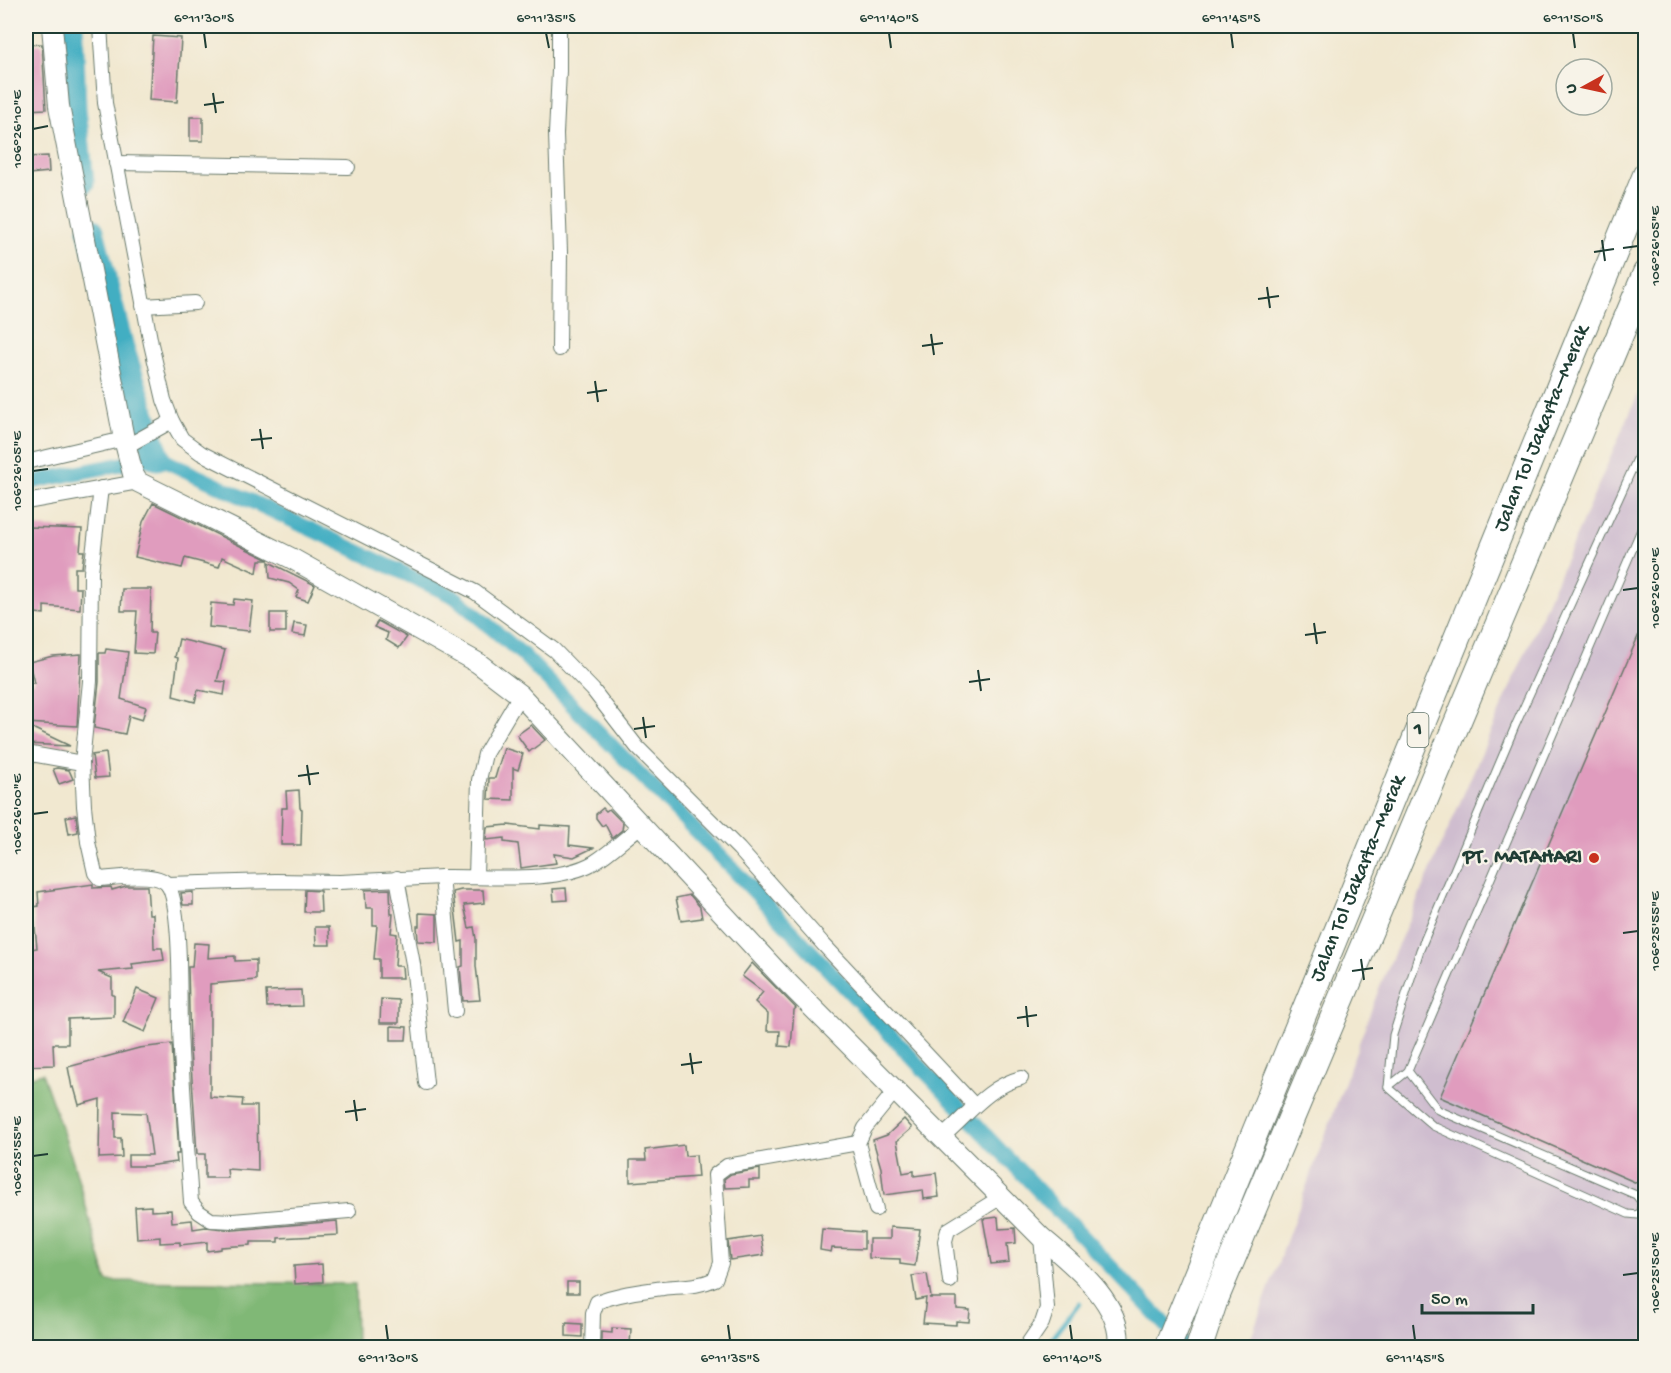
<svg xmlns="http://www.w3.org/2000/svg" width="1671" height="1373" font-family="'Gochi Hand',sans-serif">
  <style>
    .industrial { fill: #cfbdcf }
    .forest { fill: #80b876; stroke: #507a55; stroke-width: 1.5 }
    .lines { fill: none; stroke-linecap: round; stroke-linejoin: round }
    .stream { stroke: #43aec2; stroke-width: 4.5 }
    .canal { stroke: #43aec2; stroke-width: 15 }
    .river { stroke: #43aec2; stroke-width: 27 }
    .building { fill: #e09cbe }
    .lane-casing { stroke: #68796b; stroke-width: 9 }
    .street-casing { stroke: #68796b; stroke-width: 16 }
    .secondary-casing { stroke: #68796b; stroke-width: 22 }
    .highway-casing { stroke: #68796b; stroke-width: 28 }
    .lane { stroke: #fff; stroke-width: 7 }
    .street { stroke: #fff; stroke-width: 14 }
    .secondary { stroke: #fff; stroke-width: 20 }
    .highway { stroke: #fff; stroke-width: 26 }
    .ticks { fill: none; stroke: #1f3d34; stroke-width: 2 }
    .poi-dot { fill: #c8321e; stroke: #f7f3e8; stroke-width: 2 }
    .labels { text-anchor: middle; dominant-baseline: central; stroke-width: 4.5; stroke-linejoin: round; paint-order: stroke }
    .shield { fill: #f7f3e8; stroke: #60746a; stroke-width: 1.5 }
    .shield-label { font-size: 20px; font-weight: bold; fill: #1f3d34 }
    .street-label { font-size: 21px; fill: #1f3d34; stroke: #f7f3e8 }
    .poi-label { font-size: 21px; font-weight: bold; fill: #1f3d34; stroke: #f7f3e8; text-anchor: end }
    .neatline { fill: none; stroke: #1f3d34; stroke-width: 2 }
    .ticks-label { font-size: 15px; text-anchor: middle; fill: #1f3d34 }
  </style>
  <rect width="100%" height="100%" fill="#f7f3e8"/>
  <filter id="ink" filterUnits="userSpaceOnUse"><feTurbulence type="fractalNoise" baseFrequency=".0167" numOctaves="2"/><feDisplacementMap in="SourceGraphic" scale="12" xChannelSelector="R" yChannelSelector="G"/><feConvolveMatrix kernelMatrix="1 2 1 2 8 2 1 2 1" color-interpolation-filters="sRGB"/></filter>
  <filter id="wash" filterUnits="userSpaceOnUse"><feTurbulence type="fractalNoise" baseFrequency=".008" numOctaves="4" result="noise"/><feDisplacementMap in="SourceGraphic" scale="24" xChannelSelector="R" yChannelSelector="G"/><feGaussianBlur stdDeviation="1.35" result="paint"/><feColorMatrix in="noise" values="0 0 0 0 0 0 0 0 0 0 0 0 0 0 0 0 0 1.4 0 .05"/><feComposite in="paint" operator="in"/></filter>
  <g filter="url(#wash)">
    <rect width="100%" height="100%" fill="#f1e8d0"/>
    <path class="industrial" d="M 1645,378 L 1645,1347 L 1247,1348 L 1380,986 Z"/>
    <path class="forest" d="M 42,1073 L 73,1161 L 107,1281 L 355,1284 L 356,1347 L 34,1348 L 26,1345 L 26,1078 Z"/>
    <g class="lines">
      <path class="stream" d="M 1044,1348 L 1079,1303"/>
      <path class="canal" d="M 26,483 L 157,457 L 455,597 L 522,654 L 726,862 L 1188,1348"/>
      <g class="river">
        <path d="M 70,26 L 73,109 L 81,182"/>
        <path d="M 91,231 L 121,348 L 157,457"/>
      </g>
    </g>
    <g id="blocks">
      <g class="building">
        <path d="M 153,36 L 181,38 L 177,102 L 149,100 Z"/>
        <path d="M 42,44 L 46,109 L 26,110 L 26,45 Z"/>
        <rect x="190" y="117" width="13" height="24"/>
        <path d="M 48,156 L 49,172 L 29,174 L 28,157 Z"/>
        <path d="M 153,503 L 269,560 L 259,560 L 257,573 L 222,557 L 219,567 L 185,558 L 182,568 L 135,557 L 143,522 Z"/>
        <path d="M 29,527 L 82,529 L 80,551 L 84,551 L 82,568 L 75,568 L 75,588 L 81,588 L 80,609 L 44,606 L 44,614 L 26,612 L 26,565 Z"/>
        <path d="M 269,562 L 315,585 L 308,601 L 296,597 L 299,590 L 289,583 L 270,578 Z"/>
        <path d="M 122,589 L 151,589 L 150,633 L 155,633 L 153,654 L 134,653 L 137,611 L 121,611 Z"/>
        <path d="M 234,599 L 253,601 L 249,631 L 209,627 L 211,603 L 233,605 Z"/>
        <rect x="270" y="613" width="16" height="19"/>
        <path d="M 1646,618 L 1646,1187 L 1440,1097 Z"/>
        <path d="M 378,621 L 407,637 L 399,648 L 386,640 L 388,633 L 374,627 Z"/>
        <path d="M 294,623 L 307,625 L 305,636 L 292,634 Z"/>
        <path d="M 179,639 L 225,650 L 217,681 L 226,682 L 224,695 L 198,690 L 195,702 L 173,696 L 178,658 L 175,657 Z"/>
        <path d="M 106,649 L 128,652 L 121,699 L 146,707 L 142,720 L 129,716 L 125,734 L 94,728 L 99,682 L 99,653 L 105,653 Z"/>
        <path d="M 81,654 L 77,726 L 26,723 L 27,682 L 34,683 L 29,662 L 53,656 Z"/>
        <path d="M 26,725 L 70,746 L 26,744 Z"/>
        <path d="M 531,725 L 545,740 L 529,752 L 517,735 Z"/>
        <path d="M 504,748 L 523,754 L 518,770 L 513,768 L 513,800 L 488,799 L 489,778 L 495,778 Z"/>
        <path d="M 106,753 L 109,777 L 95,778 L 92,755 Z"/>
        <path d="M 57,768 L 69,770 L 73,779 L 59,784 L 53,769 Z"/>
        <path d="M 299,790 L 300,808 L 302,809 L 301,845 L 281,845 L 282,808 L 287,808 L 286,791 Z"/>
        <path d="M 603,808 L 606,811 L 609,809 L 623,823 L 622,830 L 612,838 L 605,824 L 602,826 L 596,818 L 596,814 Z"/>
        <path d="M 76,815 L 78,832 L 69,834 L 66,817 Z"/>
        <path d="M 508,825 L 540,829 L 540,825 L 570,827 L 569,845 L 593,848 L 574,857 L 554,854 L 556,863 L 521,868 L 518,844 L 504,842 L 504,838 L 486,840 L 487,827 Z"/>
        <path d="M 93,884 L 93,888 L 111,887 L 112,890 L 126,886 L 147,886 L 149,914 L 153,914 L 154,948 L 162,948 L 164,960 L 132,964 L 133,969 L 98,972 L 112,978 L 112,995 L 114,995 L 114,1017 L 68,1019 L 68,1044 L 53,1044 L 54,1065 L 26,1066 L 26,950 L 37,948 L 33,907 L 39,906 L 38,892 Z"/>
        <path d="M 566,888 L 567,900 L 554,901 L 553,889 Z"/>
        <path d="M 390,889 L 391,914 L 393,914 L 391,933 L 397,934 L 395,966 L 402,966 L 403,978 L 379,978 L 379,959 L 374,959 L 377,925 L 373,925 L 373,908 L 366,908 L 365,890 Z"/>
        <path d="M 305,890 L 320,891 L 321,912 L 304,912 Z"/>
        <path d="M 461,890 L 483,890 L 484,903 L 464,905 L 469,928 L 474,927 L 476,939 L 476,966 L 480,1000 L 463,1001 L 460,967 L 463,966 L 463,941 L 459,942 L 453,892 Z"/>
        <path d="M 193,892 L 193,905 L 183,905 L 181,893 Z"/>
        <path d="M 690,895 L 700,907 L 702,918 L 681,921 L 676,898 Z"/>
        <path d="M 419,913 L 437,914 L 437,942 L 418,941 L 417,926 L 419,926 Z"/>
        <path d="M 315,927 L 329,927 L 330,945 L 316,945 Z"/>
        <path d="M 194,943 L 209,944 L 208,958 L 235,956 L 235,961 L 256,960 L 256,980 L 210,984 L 210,1097 L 243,1099 L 242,1106 L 257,1106 L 258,1171 L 227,1169 L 228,1178 L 205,1178 L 205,1154 L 197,1154 L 190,1049 L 188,967 L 192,967 Z"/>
        <path d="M 752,963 L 796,1008 L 794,1010 L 791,1047 L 779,1046 L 780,1031 L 767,1031 L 768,1014 L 755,1002 L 763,992 L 742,976 Z"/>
        <path d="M 137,989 L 159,998 L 145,1032 L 123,1022 Z"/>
        <path d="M 301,990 L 302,1006 L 267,1007 L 266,991 Z"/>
        <path d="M 381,999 L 399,1000 L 399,1023 L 380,1023 Z"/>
        <path d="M 391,1026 L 407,1027 L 406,1040 L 391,1040 Z"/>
        <path d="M 172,1044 L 179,1154 L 176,1154 L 177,1162 L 147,1166 L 128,1166 L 128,1155 L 152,1155 L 146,1113 L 143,1113 L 115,1112 L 115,1138 L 121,1138 L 122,1157 L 99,1158 L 100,1099 L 79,1105 L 74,1087 L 72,1088 L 68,1067 L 139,1048 Z"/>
        <path d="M 904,1119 L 912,1128 L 897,1141 L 903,1173 L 914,1171 L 914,1176 L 936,1173 L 939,1197 L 924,1199 L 923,1190 L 884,1195 L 881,1168 L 873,1140 L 887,1135 Z"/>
        <path d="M 684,1145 L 685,1156 L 696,1155 L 698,1177 L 630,1182 L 630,1160 L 646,1160 L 645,1150 Z"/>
        <path d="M 760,1169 L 760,1180 L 749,1180 L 749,1187 L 725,1188 L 724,1179 L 731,1174 Z"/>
        <path d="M 151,1206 L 151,1211 L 171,1210 L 172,1222 L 192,1220 L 193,1229 L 206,1227 L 234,1230 L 337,1221 L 338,1235 L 278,1238 L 278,1242 L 251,1242 L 251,1245 L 221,1247 L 221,1249 L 207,1251 L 207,1242 L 180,1245 L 180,1242 L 160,1243 L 160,1237 L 137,1239 L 135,1207 Z"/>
        <path d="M 998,1217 L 999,1229 L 1015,1228 L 1016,1243 L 1007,1244 L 1009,1262 L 991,1264 L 983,1219 Z"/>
        <path d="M 890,1227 L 920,1229 L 915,1266 L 900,1264 L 900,1259 L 869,1258 L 869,1239 L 890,1239 Z"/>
        <path d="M 822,1229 L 864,1232 L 864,1249 L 832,1248 L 831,1252 L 820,1250 Z"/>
        <path d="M 761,1236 L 764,1255 L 730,1260 L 728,1241 Z"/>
        <path d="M 322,1264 L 323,1282 L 295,1284 L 294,1266 Z"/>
        <path d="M 927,1274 L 931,1297 L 929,1298 L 957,1298 L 957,1309 L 970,1310 L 969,1322 L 956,1321 L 956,1325 L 923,1323 L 926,1298 L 916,1300 L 912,1276 Z"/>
        <rect x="567" y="1282" width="12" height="11"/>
        <path d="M 566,1323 L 582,1324 L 582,1337 L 566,1336 Z"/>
        <path d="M 612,1328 L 631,1329 L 630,1345 L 601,1344 L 601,1332 L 612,1333 Z"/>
      </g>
    </g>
  </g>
  <g filter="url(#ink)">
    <use href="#blocks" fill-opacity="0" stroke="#68796b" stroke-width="1.5"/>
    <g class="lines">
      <defs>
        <g id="lane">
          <path d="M 1646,439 L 1516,724 L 1420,950 L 1393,1035 L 1388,1087 L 1408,1071 L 1646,518"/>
          <path d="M 1388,1087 L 1433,1126 L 1628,1214 L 1638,1215 L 1642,1209 L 1641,1202 L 1636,1195 L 1438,1110 L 1408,1071"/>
        </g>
        <g id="street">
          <path d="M 100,26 L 105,103 L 151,344 L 164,400 L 172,421 L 182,439 L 201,453 L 475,592 L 554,650 L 593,690 L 637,747 L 739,849 L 824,945 L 974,1105"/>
          <path d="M 559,26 L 559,71 L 556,134 L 560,252 L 559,349"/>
          <path d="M 116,163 L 348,167"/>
          <path d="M 143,306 L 195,303"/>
          <path d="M 127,446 L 172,421"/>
          <path d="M 26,462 L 124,439"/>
          <path d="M 101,488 L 91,572 L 90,681 L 82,763 L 84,806 L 88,842 L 95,873 L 100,879 C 114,878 156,871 167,884 C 182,903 179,1000 180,1028 C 182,1086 187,1144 191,1202 L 199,1212 L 211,1220 L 233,1221 L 349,1211"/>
          <path d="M 26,502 L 138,482"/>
          <path d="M 26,753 L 82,763"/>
          <path d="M 476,876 L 479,780 L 485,754 L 520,695"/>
          <path d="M 397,878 L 413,964 L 426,1083"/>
          <path d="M 167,884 L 276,881 L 340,882 L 442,877"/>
          <path d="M 455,1011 L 442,877 C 485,876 556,884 593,863 C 610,853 625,838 641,826"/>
          <path d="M 942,1137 C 968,1115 987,1087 1021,1078"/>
          <path d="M 876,1209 L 858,1143 L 865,1128 L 895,1091"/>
          <path d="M 950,1281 L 945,1241 L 948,1230 L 1001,1197"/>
          <path d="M 592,1348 L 593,1313 L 597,1302 C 617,1294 641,1291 663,1288 C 681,1286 698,1287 715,1279 L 721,1263 L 715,1175 L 727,1166 L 858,1143"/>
          <path d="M 1025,1348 L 1042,1323 L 1047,1308 L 1041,1237"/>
        </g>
        <path id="secondary" d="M 52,26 L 59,106 L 124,439 L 133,474 L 138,482 L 291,558 L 478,663 L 520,695 L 782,977 L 1041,1237 C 1071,1263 1125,1304 1118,1348"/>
        <g id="highway">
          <path id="s1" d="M 1167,1348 L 1646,175"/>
          <path d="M 1199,1348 L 1214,1302 L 1646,273"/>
        </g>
      </defs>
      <use href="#lane" class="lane-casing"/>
      <use href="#street" class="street-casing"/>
      <use href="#secondary" class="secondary-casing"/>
      <use href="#highway" class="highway-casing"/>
      <use href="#lane" class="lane"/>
      <use href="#street" class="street"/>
      <use href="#secondary" class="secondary"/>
      <use href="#highway" class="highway"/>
    </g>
  </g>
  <path class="ticks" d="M 204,33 L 206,48M 546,33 L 549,48M 889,33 L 891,48M 1231,33 L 1233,48M 1573,33 L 1575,48M 213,93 L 216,113M 204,105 L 224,102M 33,129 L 48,126M 1602,240 L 1605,261M 1623,248 L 1638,246M 1594,252 L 1614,249M 1267,287 L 1270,308M 1258,299 L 1279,296M 931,334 L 934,355M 922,346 L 943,343M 595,381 L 598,402M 587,393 L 607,390M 260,429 L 263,449M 251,440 L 272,438M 33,471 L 48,469M 1623,590 L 1638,588M 1314,623 L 1317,644M 1305,635 L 1326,632M 978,670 L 981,691M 969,682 L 990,679M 643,717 L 646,738M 634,729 L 655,726M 307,765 L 310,785M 298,776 L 319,773M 33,814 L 48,812M 1623,933 L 1638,931M 1361,959 L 1364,980M 1352,971 L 1373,968M 1026,1006 L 1028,1027M 1017,1018 L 1037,1015M 690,1053 L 693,1074M 681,1065 L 702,1062M 354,1100 L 357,1121M 345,1112 L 366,1109M 33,1156 L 48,1154M 1623,1275 L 1638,1273M 386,1325 L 388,1340M 728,1325 L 730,1340M 1070,1325 L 1072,1340M 1413,1325 L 1415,1340"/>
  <circle class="poi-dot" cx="1594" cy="858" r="6"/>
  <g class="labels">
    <rect class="shield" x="1407.5" y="713" width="21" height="34" rx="4.5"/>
    <g class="shield-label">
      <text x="1418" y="730">1</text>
    </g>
    <g class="street-label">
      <text stroke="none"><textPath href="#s1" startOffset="993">Jalan Tol Jakarta–Merak</textPath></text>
      <text stroke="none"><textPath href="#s1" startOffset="507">Jalan Tol Jakarta–Merak</textPath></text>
    </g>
    <g class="poi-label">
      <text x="1582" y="858">PT. MATAHARI</text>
    </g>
  </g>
  <rect width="1671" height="1373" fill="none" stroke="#f7f3e8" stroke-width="66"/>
  <g transform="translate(1584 87) rotate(262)"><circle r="28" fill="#f7f3e8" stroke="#a1aaa0" stroke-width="1.5"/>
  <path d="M0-4.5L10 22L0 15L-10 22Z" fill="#c8321e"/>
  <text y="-9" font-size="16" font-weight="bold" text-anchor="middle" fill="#1f3d34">U</text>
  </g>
  <path d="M1422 1304v9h111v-9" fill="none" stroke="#1f3d34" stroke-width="3"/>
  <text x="1431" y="1304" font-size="18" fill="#1f3d34" stroke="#f7f3e8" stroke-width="4.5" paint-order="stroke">50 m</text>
  <rect x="33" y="33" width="1605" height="1307" class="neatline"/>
  <g class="ticks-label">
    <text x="204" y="22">6°11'30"S</text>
    <text x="546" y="22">6°11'35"S</text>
    <text x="889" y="22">6°11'40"S</text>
    <text x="1231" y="22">6°11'45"S</text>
    <text x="1573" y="22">6°11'50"S</text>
    <text transform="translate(16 129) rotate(-90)" y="5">106°26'10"E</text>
    <text transform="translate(1654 246) rotate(-90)" y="5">106°26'05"E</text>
    <text transform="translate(16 471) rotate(-90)" y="5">106°26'05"E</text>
    <text transform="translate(1654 588) rotate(-90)" y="5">106°26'00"E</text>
    <text transform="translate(16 814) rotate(-90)" y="5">106°26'00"E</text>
    <text transform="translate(1654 931) rotate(-90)" y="5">106°25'55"E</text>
    <text transform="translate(16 1156) rotate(-90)" y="5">106°25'55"E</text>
    <text transform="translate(1654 1273) rotate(-90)" y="5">106°25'50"E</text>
    <text x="388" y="1362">6°11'30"S</text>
    <text x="730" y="1362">6°11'35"S</text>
    <text x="1072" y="1362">6°11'40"S</text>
    <text x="1415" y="1362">6°11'45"S</text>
  </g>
</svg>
